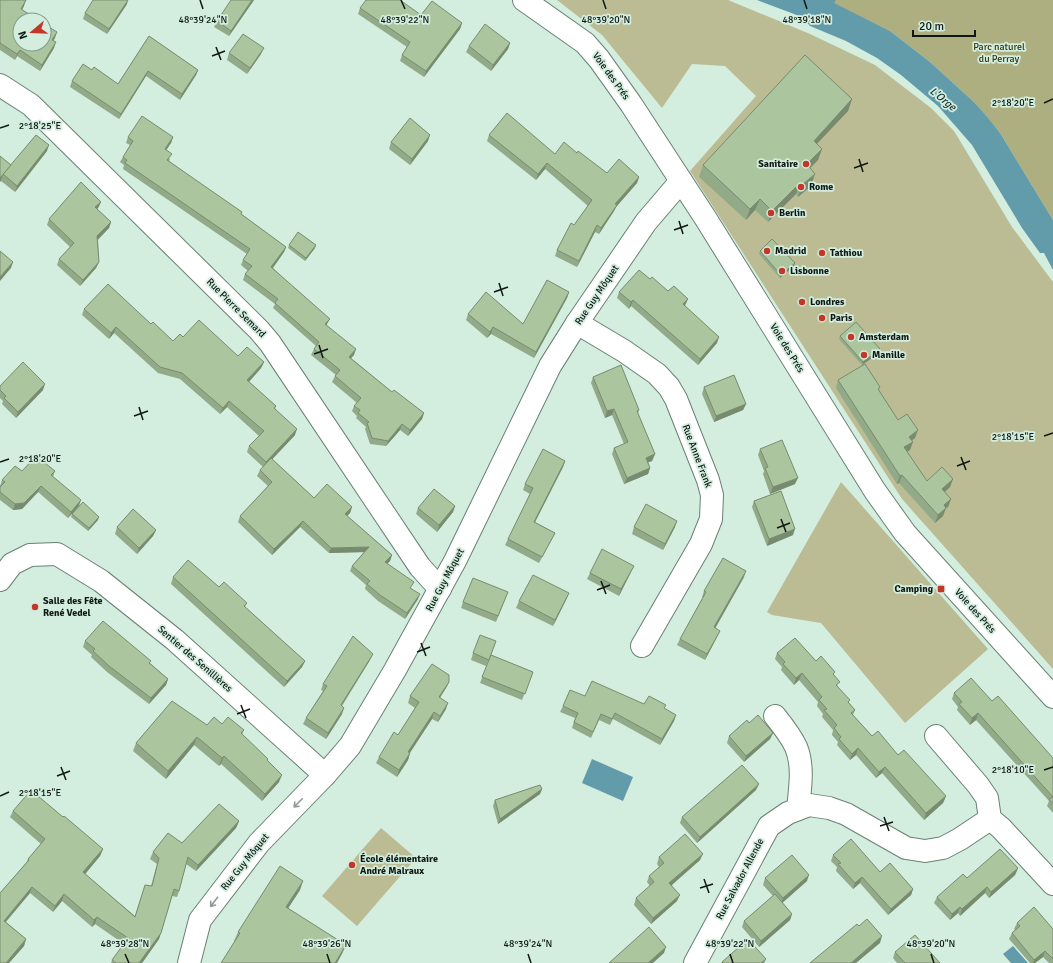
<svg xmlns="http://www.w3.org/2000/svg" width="1053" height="963" font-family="Signika,sans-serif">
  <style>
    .green { fill: #bbbc94 }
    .forest { fill: #aeaf81 }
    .water { fill: #629ba9 }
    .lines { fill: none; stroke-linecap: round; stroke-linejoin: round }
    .street-casing { stroke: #698174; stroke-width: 24 }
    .street { stroke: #fff; stroke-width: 22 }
    .wall { fill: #93aa88 }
    .shaded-wall { fill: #788b6f }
    .building { fill: #abc69e; stroke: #788b6f }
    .oneway { stroke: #939795 }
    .ticks { fill: none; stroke: #0f1813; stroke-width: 1.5 }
    .poi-dot { fill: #c43728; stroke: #d3eddf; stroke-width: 1.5 }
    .labels { text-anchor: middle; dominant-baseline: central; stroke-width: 3.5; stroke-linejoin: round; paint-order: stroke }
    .park-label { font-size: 10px; fill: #33330d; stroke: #d3eddf }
    .street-label { font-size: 10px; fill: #0f1813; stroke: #d3eddf }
    .poi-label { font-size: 10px; font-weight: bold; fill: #0f1813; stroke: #d3eddf; text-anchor: start }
    .water-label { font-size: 11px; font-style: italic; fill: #123037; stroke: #d3eddf }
    .ticks-label { font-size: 10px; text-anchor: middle; fill: #0f1813; stroke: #d3eddf; stroke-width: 3.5; stroke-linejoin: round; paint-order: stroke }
  </style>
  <rect width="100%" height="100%" fill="#d3eddf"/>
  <g class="green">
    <path d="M 557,0 L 728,0 L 810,34 L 875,65 L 931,108 L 954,131 L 1012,227 L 1053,282 L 1053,669 L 902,499 L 690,171 L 756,96 L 725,66 L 692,64 L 662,108 L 602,35 Z"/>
    <path d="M 841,482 L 988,649 L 905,723 L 821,623 L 772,615 L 767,612 Z"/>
    <path d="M 381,828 L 416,858 L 357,926 L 322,896 Z"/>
  </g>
  <path class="forest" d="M 826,0 L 1053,0 L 1053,220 L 1000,133 L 975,103 L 930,62 L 890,31 Z"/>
  <g class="water">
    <path d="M 757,0 L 836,0 L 834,3 L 890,31 L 930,62 L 975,103 L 988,118 L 1000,133 L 1053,220 L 1053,270 L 1044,253 L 1040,253 L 1022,228 L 972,145 L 938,106 L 901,75 L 877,58 L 846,41 L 810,26 L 802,17 Z"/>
    <path d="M 592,759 L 633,777 L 623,801 L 582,783 Z"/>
    <path d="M 1013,946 L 1028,963 L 1011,963 L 1003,954 Z"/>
  </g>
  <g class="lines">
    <defs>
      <g id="street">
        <path d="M 524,0 L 585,43 L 599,59 L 631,104 L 706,219 L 875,491 L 905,533 L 1053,697"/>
        <path d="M 0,85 L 31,105 L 259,330 L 270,343 L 420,567 L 440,589"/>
        <path d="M 577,323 L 624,351 L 657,374 L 669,387 L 676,399 L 708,480 L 712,495 L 711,519 L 701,544 L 642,646"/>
        <path d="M 0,580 L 12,564 L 30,555 L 57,554 L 101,581 L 175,640 L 325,775"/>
        <path d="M 775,716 C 783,726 791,736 796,747 C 804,766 800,789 798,809"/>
        <path d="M 936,736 L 978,785 L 987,798 L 990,819"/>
        <path d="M 189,963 L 200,920 L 259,843 L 325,775 L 350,746 L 395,670 L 455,561 L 550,366 L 577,323 L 646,222 L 681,181"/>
        <path d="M 695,963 L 769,826 L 788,813 L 809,805 L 829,808 L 846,814 L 906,848 L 925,851 L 943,848 L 960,839 L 990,819 L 1001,828 L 1053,884"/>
      </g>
    </defs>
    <use href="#street" class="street-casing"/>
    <use href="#street" class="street"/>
  </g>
  <g class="wall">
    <path d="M 0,0 L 24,6 L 22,10 L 55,38 L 53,40 L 54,48 L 40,71 L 17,56 L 15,60 L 0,50 Z"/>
    <path d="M 254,0 L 229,36 L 214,27 L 217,21 Z"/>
    <path d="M 127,4 L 107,34 L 83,19 L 85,13 Z"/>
    <path d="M 360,8 L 462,23 L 460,29 L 424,77 L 400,61 L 402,55 L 407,47 L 358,14 Z"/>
    <path d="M 149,36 L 198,70 L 196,75 L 180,100 L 146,76 L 119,119 L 70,87 L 72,81 L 92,70 L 118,84 Z"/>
    <path d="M 510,43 L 508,49 L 491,71 L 466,52 L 469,46 Z"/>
    <path d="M 229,53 L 261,54 L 247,74 L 227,60 Z"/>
    <path d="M 852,99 L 848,111 L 817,144 L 822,149 L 818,160 L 810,168 L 811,186 L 798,197 L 796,194 L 768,222 L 755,210 L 746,220 L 699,177 L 703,165 Z"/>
    <path d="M 489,135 L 555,154 L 577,153 L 607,173 L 639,177 L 637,183 L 616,207 L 614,211 L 599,234 L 595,232 L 577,267 L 555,256 L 557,250 L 588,206 L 545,169 L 536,180 L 487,141 Z"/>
    <path d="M 128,137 L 173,137 L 171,143 L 166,150 L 170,160 L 169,161 L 286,247 L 284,252 L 273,268 L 327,324 L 327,325 L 354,355 L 351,358 L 392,392 L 424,413 L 422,419 L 408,436 L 400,430 L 386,446 L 370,444 L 365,429 L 366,427 L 356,418 L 357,416 L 352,411 L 354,406 L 357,403 L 332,382 L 335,376 L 336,375 L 311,355 L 314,349 L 316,346 L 273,308 L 275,304 L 243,280 L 245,274 L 248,271 L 241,265 L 243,260 L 247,254 L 123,169 L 124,165 L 120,162 L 123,157 L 130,145 L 126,143 Z"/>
    <path d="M 428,141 L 410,165 L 389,149 L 391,142 Z"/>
    <path d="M 47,151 L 15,192 L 1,181 L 0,182 L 0,156 L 11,165 Z"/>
    <path d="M 101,202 L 98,208 L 97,209 L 111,222 L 109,228 L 98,240 L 99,262 L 96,268 L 80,286 L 57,265 L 59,259 L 70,247 L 47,225 L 49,219 Z"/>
    <path d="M 289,245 L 315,248 L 305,261 L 288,248 Z"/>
    <path d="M 760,251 L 794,266 L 780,278 L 759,254 Z"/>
    <path d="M 650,279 L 668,291 L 688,299 L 685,306 L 717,343 L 698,365 L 631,306 L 629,309 L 617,298 L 619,292 Z"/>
    <path d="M 569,292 L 567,298 L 534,358 L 491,334 L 487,338 L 466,320 L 468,314 L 523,324 Z"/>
    <path d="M 84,309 L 151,324 L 173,341 L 183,337 L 238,356 L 264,362 L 261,368 L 249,382 L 276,406 L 275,409 L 295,435 L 272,459 L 314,498 L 352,507 L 350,513 L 347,516 L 392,555 L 390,561 L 387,564 L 411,588 L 418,599 L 405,619 L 378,601 L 365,589 L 366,585 L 350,571 L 352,566 L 364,552 L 329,553 L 300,527 L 272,555 L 238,522 L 240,516 L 268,486 L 257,476 L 260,470 L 263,467 L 247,452 L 249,446 L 259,436 L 227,407 L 220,414 L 180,379 L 158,373 L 114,333 L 109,339 L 82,315 Z"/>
    <path d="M 840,336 L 879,353 L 862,365 L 839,339 Z"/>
    <path d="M 593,377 L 639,410 L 638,414 L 655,454 L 652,461 L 648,462 L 650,468 L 648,474 L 624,484 L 612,454 L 614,448 L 624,444 L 612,415 L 605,418 L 591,383 Z"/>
    <path d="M 838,380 L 880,387 L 879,390 L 898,420 L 915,438 L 912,440 L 910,450 L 907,452 L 927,481 L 950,487 L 945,492 L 951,499 L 948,507 L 946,508 L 943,516 L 935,523 L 899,483 L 897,484 L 836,388 Z"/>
    <path d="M 0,386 L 43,390 L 16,418 L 2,404 L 3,401 L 0,398 Z"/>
    <path d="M 704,387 L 746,404 L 743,410 L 714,422 L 702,394 Z"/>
    <path d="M 760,449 L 795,484 L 770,494 L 763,474 L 764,471 L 758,455 Z"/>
    <path d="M 565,461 L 563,467 L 535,522 L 555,533 L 552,539 L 539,563 L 505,545 L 508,539 L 530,494 L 523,490 L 525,484 Z"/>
    <path d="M 22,471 L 55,471 L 53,477 L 79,506 L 68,518 L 38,492 L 22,509 L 13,510 L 0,500 L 0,487 L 1,486 L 0,486 L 2,480 Z"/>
    <path d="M 754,501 L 793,535 L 767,546 L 752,507 Z"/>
    <path d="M 455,506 L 453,512 L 437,532 L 416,514 L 418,508 Z"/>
    <path d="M 72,514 L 98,520 L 88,531 L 71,517 Z"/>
    <path d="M 117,527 L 156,530 L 153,536 L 137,554 L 115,534 Z"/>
    <path d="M 634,527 L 675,527 L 663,550 L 632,534 Z"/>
    <path d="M 631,572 L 619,596 L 587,579 L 590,573 Z"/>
    <path d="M 173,577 L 219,587 L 247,603 L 245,607 L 305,661 L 302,667 L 284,687 L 171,584 Z"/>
    <path d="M 744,577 L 715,628 L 717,637 L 705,660 L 677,645 L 680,639 L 703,597 L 702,597 L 704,591 Z"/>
    <path d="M 508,592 L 496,622 L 461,608 L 463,602 Z"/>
    <path d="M 569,593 L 566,600 L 553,626 L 516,608 L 519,601 Z"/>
    <path d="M 85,641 L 150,663 L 168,679 L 166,685 L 149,704 L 107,672 L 91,657 L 92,655 L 83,647 Z"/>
    <path d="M 496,641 L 486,666 L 471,660 L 473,653 Z"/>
    <path d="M 777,653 L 816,661 L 834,675 L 838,687 L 849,703 L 855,710 L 853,715 L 872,736 L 898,755 L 946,796 L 943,803 L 924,820 L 882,773 L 876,778 L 856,755 L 850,760 L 837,745 L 838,742 L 832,735 L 833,730 L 822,717 L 823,714 L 817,706 L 818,702 L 799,680 L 794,685 L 781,670 L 782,667 L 775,659 Z"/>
    <path d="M 491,655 L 533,672 L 522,700 L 480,683 Z"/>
    <path d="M 370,660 L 342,706 L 342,714 L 326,739 L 303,724 L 306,718 L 323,691 L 321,690 L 323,684 Z"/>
    <path d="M 449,682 L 446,688 L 440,698 L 446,709 L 438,722 L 432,719 L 409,753 L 410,753 L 408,760 L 397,777 L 376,763 L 379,757 L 398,735 L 415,708 L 408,703 L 410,696 Z"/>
    <path d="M 954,693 L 992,701 L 1053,758 L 1053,813 L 1047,806 L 1049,801 L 976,720 L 970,725 L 957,710 L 958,707 L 952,699 Z"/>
    <path d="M 644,704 L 664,709 L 676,715 L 674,721 L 660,745 L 613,719 L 610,725 L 599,720 L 591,738 L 572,728 L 575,718 L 560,712 L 563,706 Z"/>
    <path d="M 749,723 L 773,733 L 770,739 L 744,762 L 727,743 L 729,736 Z"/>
    <path d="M 222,724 L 244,730 L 242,735 L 268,759 L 267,761 L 279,782 L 262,801 L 221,764 L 219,766 L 194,745 L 166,779 L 133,751 L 136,743 L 207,725 Z"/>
    <path d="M 542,789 L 540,794 L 498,824 L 493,806 L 495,800 Z"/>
    <path d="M 756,790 L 697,843 L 680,823 L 682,817 Z"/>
    <path d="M 13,811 L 63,817 L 103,849 L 100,856 L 85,874 L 135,916 L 145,885 L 151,886 L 157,864 L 150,859 L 153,852 L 182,843 L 239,821 L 236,828 L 196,871 L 186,864 L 179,891 L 177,897 L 172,896 L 159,939 L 142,963 L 111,963 L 112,960 L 124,944 L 95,924 L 92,927 L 62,901 L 53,912 L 30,893 L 6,922 L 26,939 L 24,946 L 9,963 L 0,963 L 0,893 L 26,863 L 28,859 L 41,844 L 10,817 Z"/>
    <path d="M 833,855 L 880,872 L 913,889 L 911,895 L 888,915 L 860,883 L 853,889 L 836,871 L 837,867 L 831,861 Z"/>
    <path d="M 659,857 L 700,860 L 672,885 L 677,901 L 651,924 L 634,905 L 636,898 L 650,886 L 647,882 L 649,876 L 659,867 L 657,864 Z"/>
    <path d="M 1018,868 L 1015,875 L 989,898 L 985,893 L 960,916 L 958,913 L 950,920 L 934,903 L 937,897 L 967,878 Z"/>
    <path d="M 765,878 L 807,881 L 782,903 L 792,914 L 790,920 L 759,947 L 742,927 L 744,921 L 773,896 L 763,885 Z"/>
    <path d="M 300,890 L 288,908 L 342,954 L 234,941 L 238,932 Z"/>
    <path d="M 1017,923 L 1053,929 L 1053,963 L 1049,963 L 1043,957 L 1035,963 L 1030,963 L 1009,939 L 1012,933 L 1015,930 L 1014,929 Z"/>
    <path d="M 895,952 L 940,963 L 897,963 L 893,958 Z"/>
  </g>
  <g class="shaded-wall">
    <path d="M 26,0 L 24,6 L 19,15 L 21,9 Z"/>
    <path d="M 128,0 L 127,4 L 107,34 L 109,29 Z"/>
    <path d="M 252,0 L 254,0 L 229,36 L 231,31 Z"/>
    <path d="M 462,23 L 460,29 L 424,77 L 426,71 Z"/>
    <path d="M 57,32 L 55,38 L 50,46 L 52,40 Z"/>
    <path d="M 56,42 L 54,48 L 40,71 L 42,65 Z"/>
    <path d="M 510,43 L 508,49 L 491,71 L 493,65 Z"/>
    <path d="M 264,48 L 261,54 L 247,74 L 250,68 Z"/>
    <path d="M 20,50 L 15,60 L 17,54 Z"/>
    <path d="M 198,70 L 196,75 L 180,100 L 182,94 Z"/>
    <path d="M 148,71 L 146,76 L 119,119 L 121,114 Z"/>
    <path d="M 852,99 L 848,111 L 809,152 L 814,141 Z"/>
    <path d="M 430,135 L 428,141 L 410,165 L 412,159 Z"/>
    <path d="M 173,137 L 171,143 L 163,155 L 165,149 Z"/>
    <path d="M 49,145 L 47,151 L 15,192 L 17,186 Z"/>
    <path d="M 822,149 L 818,160 L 803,175 L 807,164 Z"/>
    <path d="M 547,163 L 545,169 L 536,180 L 538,174 Z"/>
    <path d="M 815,174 L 811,186 L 798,197 L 802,185 Z"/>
    <path d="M 3,175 L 1,180 L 0,182 L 0,178 Z"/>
    <path d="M 639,177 L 637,183 L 616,207 L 614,211 L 599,234 L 601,228 L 615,204 Z"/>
    <path d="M 800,183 L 796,194 L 768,222 L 772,211 Z"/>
    <path d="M 760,199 L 755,210 L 746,220 L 750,209 Z"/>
    <path d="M 101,202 L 98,208 L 93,213 L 95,207 Z"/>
    <path d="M 111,222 L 109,228 L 95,242 L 97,236 Z"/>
    <path d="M 597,225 L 595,232 L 577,267 L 579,261 Z"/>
    <path d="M 316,245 L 315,248 L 305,261 L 306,258 Z"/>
    <path d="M 286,247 L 284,252 L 269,273 L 271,267 Z"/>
    <path d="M 13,262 L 11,268 L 0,281 L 0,277 Z"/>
    <path d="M 99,262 L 96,268 L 80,286 L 83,280 Z"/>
    <path d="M 795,263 L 794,266 L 780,278 L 781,275 Z"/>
    <path d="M 569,292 L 567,298 L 534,358 L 536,352 Z"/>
    <path d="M 688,299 L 685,305 L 680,310 L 683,304 Z"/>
    <path d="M 633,300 L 631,306 L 629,309 L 631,302 Z"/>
    <path d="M 330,319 L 327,324 L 323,330 L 325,324 Z"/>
    <path d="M 116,327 L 114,333 L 109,339 L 111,333 Z"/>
    <path d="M 493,327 L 491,334 L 487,338 L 490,332 Z"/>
    <path d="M 719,337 L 717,343 L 698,365 L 700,359 Z"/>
    <path d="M 356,349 L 354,355 L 347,362 L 349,357 Z"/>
    <path d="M 880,349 L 879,353 L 862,365 L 863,362 Z"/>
    <path d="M 264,362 L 261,368 L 245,386 L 247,380 Z"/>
    <path d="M 45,384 L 43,390 L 16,418 L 18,412 Z"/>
    <path d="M 229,401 L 227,407 L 220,414 L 223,408 Z"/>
    <path d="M 746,404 L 743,410 L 714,422 L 716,416 Z"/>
    <path d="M 614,409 L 612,415 L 605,418 L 607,411 Z"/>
    <path d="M 424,413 L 422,419 L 408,436 L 410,430 Z"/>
    <path d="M 402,424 L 400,430 L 386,446 L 388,441 Z"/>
    <path d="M 297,429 L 295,435 L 264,468 L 266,462 Z"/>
    <path d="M 918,430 L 915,438 L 906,445 L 909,437 Z"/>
    <path d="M 913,442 L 910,450 L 901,455 L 904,447 Z"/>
    <path d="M 655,454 L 652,461 L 644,464 L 646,458 Z"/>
    <path d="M 565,461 L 563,467 L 532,528 L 534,522 Z"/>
    <path d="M 650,468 L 648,474 L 624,484 L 627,478 Z"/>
    <path d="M 902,475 L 899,483 L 897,484 L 900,476 Z"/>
    <path d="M 798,478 L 795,484 L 770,494 L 773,487 Z"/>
    <path d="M 953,479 L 950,487 L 939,497 L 942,489 Z"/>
    <path d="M 41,486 L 38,492 L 22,509 L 13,510 L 15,504 Z"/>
    <path d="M 951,499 L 948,507 L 946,508 L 943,516 L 935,523 L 938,515 L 944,505 Z"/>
    <path d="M 81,500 L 79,506 L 68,518 L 71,512 Z"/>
    <path d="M 455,506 L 453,512 L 437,532 L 439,525 Z"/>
    <path d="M 352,507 L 350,513 L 343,520 L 345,514 Z"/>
    <path d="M 99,517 L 98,520 L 88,531 L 89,528 Z"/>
    <path d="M 303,521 L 300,527 L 272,555 L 274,549 Z"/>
    <path d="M 677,521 L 675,527 L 663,550 L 665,544 Z"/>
    <path d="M 795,529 L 793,535 L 767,546 L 769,539 Z"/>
    <path d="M 156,530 L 153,536 L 137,554 L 139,548 Z"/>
    <path d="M 369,547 L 367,552 L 329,553 L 331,548 Z"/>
    <path d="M 392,555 L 390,561 L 383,568 L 385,562 Z"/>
    <path d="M 634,566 L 619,596 L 621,589 Z"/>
    <path d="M 746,571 L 744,577 L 712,634 L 714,627 Z"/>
    <path d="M 569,593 L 566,600 L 553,626 L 555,620 Z"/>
    <path d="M 420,594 L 418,599 L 405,619 L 407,613 Z"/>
    <path d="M 720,631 L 717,637 L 705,660 L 707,654 Z"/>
    <path d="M 373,654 L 370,660 L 338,711 L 341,705 Z"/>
    <path d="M 305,661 L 302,667 L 284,687 L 287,681 Z"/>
    <path d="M 802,673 L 799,680 L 794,685 L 796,678 Z"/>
    <path d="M 168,679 L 166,685 L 149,704 L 151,698 Z"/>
    <path d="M 449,682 L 446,688 L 436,703 L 439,697 Z"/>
    <path d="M 448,703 L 446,709 L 438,722 L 440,716 Z"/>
    <path d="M 344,708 L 342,714 L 326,739 L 328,733 Z"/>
    <path d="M 434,712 L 432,719 L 406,759 L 408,752 Z"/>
    <path d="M 978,713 L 976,720 L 970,725 L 972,718 Z"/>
    <path d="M 676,715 L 674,721 L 660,745 L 662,739 Z"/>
    <path d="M 773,733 L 770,739 L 744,762 L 746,756 Z"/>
    <path d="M 197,737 L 194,745 L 166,779 L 168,771 Z"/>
    <path d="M 858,748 L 856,755 L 850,760 L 852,754 Z"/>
    <path d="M 410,753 L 408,760 L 397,777 L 399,770 Z"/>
    <path d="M 224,756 L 221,764 L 219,766 L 222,758 Z"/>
    <path d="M 885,767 L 882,773 L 876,778 L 879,772 Z"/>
    <path d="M 282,775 L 279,782 L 262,801 L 265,794 Z"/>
    <path d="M 759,784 L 756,790 L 697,843 L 700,837 Z"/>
    <path d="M 542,789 L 540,794 L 498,824 L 500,819 Z"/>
    <path d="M 946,796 L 943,803 L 924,820 L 926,813 Z"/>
    <path d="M 239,821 L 236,828 L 196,871 L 198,865 Z"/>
    <path d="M 103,849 L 100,856 L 81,879 L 83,872 Z"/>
    <path d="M 703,854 L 700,860 L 667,889 L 669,883 Z"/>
    <path d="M 1018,868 L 1015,875 L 989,898 L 991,892 Z"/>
    <path d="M 809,875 L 807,881 L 781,904 L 783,898 Z"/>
    <path d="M 862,877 L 860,883 L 853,889 L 855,883 Z"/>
    <path d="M 303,881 L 300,890 L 283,916 L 286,907 Z"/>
    <path d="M 32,887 L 30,893 L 1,927 L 4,921 Z"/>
    <path d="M 987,887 L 985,893 L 960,916 L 962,909 Z"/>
    <path d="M 913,889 L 911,895 L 888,915 L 891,909 Z"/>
    <path d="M 64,894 L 62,901 L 53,912 L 55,906 Z"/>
    <path d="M 680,895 L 677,901 L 651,924 L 653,918 Z"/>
    <path d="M 960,907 L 958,913 L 950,920 L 952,914 Z"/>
    <path d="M 792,914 L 790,920 L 759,947 L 761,941 Z"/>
    <path d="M 97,917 L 95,924 L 92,927 L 94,920 Z"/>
    <path d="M 161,933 L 159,939 L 142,963 L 139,963 Z"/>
    <path d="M 882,936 L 880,943 L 856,963 L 851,963 Z"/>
    <path d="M 26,939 L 24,946 L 9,963 L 6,963 Z"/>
    <path d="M 346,945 L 342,954 L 337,963 L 335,963 Z"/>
    <path d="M 666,947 L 664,953 L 653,963 L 648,963 Z"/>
    <path d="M 1045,951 L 1043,957 L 1035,963 L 1033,963 L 1034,960 Z"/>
    <path d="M 766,959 L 764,963 L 761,963 Z"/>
  </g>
  <g class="building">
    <path d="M 0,0 L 26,0 L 21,9 L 38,20 L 20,20 L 20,44 L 44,44 L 44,24 L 57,32 L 52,40 L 56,42 L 42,65 L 20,50 L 17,54 L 0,43 Z"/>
    <path d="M 93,0 L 128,0 L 109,29 L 85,13 Z"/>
    <path d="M 231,0 L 252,0 L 231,31 L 217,21 Z"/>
    <path d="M 366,0 L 400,0 L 421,15 L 432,1 L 462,23 L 426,71 L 402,55 L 410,42 L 360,8 Z"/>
    <path d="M 485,24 L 510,43 L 493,65 L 469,46 Z"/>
    <path d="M 243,34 L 264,48 L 250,68 L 229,53 Z"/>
    <path d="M 149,36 L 198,70 L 182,94 L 148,71 L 121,114 L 72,81 L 83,64 L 92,70 L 94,67 L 118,84 Z"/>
    <path d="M 805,55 L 852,99 L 814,141 L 822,149 L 807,164 L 815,174 L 802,185 L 800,183 L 772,211 L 760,199 L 750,209 L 703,165 Z"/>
    <path d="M 507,113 L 555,154 L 564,142 L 577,153 L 578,151 L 607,173 L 619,159 L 639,177 L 615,204 L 617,205 L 601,228 L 597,225 L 579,261 L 557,250 L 571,223 L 574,225 L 592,200 L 547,163 L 538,174 L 489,135 Z"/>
    <path d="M 142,116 L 173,137 L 165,149 L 172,154 L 167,160 L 242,212 L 241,214 L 286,247 L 271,267 L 330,319 L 325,324 L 356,349 L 349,357 L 392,392 L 394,390 L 424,413 L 410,430 L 402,424 L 388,441 L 372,438 L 367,423 L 369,422 L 358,413 L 360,410 L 354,406 L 361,398 L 335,376 L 340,370 L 314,349 L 319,342 L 275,303 L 278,299 L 245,274 L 252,266 L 243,260 L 250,249 L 125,163 L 127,160 L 123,157 L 133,141 L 128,137 Z"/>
    <path d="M 410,118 L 430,135 L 412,159 L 391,142 Z"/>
    <path d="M 36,135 L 49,145 L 17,186 L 3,174 Z"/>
    <path d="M 0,156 L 11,165 L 0,178 Z"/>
    <path d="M 81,182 L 101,202 L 95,207 L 111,222 L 97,236 L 99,262 L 83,280 L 59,259 L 74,243 L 49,219 Z"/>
    <path d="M 298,232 L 316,245 L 306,258 L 289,245 Z"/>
    <path d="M 772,239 L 795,263 L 781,275 L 760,251 Z"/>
    <path d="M 0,251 L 13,262 L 0,277 Z"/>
    <path d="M 639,270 L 650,279 L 652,277 L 668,291 L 674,286 L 688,299 L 683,304 L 719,337 L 700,359 L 633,300 L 631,302 L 619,292 Z"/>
    <path d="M 547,280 L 569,292 L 536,352 L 493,327 L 490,332 L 468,314 L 486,292 L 523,324 Z"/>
    <path d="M 108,284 L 151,324 L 153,322 L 173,341 L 180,334 L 183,337 L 199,320 L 238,356 L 247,347 L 264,362 L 247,380 L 276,406 L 274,408 L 297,429 L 266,462 L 249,446 L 264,431 L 229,401 L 223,408 L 182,373 L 160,367 L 116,327 L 111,333 L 84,309 Z"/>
    <path d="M 856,322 L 880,349 L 863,362 L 840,336 Z"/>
    <path d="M 23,362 L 45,384 L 18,412 L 4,398 L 6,396 L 0,390 L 0,386 Z"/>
    <path d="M 865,364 L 880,387 L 878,389 L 898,420 L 907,414 L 918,430 L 909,437 L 913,442 L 904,447 L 927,481 L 942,467 L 953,479 L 942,489 L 951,499 L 944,505 L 946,508 L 938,515 L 902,475 L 900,476 L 838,380 Z"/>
    <path d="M 621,365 L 639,410 L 637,411 L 655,454 L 646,458 L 650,468 L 627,478 L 614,448 L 628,442 L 614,409 L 607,411 L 593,377 Z"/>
    <path d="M 734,375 L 746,404 L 716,416 L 704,387 Z"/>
    <path d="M 782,440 L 798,478 L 773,487 L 765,468 L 768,467 L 760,449 Z"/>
    <path d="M 543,449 L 565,461 L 534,522 L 555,533 L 542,557 L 508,539 L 533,488 L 525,484 Z"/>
    <path d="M 36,456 L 55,471 L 51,475 L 81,500 L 71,512 L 41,486 L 24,503 L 15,504 L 0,492 L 0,487 L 5,482 L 2,480 L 15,466 L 22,471 Z"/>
    <path d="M 271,458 L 314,498 L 327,484 L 352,507 L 345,514 L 392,555 L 385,562 L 414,582 L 410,588 L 420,594 L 407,613 L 380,595 L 367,584 L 370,581 L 352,566 L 369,547 L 331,548 L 303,521 L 274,549 L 240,516 L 272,482 L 260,470 Z"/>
    <path d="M 434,489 L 455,506 L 439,525 L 418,508 Z"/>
    <path d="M 781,491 L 795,529 L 769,539 L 754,501 Z"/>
    <path d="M 83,502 L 99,517 L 89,528 L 72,514 Z"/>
    <path d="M 646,504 L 677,521 L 665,544 L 634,527 Z"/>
    <path d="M 133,509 L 156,530 L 139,548 L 117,527 Z"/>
    <path d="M 602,549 L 634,566 L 621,589 L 590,573 Z"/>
    <path d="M 723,558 L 746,571 L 714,627 L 720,631 L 707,654 L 680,639 L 706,592 L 704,591 Z"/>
    <path d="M 188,560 L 219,587 L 224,582 L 247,603 L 244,606 L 305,661 L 287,681 L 173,577 Z"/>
    <path d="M 533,575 L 569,593 L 555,620 L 519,601 Z"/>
    <path d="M 473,578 L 508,592 L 498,616 L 463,602 Z"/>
    <path d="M 103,621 L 151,661 L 149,663 L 168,679 L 151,698 L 109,666 L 93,651 L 95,649 L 85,641 Z"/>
    <path d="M 480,635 L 496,641 L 489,660 L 473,653 Z"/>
    <path d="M 353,636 L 373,654 L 341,705 L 344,708 L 328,733 L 306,718 L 327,686 L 323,684 Z"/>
    <path d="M 795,638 L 816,661 L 821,656 L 835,672 L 833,674 L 840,682 L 836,685 L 850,700 L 848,702 L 855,710 L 851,713 L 872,736 L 878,731 L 898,755 L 904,750 L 946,796 L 926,813 L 885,767 L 879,772 L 858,748 L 852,754 L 839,739 L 841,737 L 834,728 L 837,725 L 824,710 L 827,709 L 819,700 L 822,697 L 802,673 L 796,678 L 783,664 L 785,662 L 777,653 Z"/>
    <path d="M 491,655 L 533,672 L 525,694 L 482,677 Z"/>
    <path d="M 432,664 L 449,675 L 449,682 L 439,697 L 448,703 L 440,716 L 434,712 L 408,752 L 410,753 L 399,770 L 379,757 L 394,732 L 398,735 L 419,702 L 410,696 Z"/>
    <path d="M 971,678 L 992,701 L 998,696 L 1053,758 L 1053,804 L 1049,799 L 1053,797 L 978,713 L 972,718 L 959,704 L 962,702 L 954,693 Z"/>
    <path d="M 592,681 L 644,704 L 649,696 L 666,705 L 664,708 L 676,715 L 662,739 L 615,713 L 612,719 L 601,714 L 593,732 L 574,722 L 578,713 L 563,706 L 570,690 L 585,696 Z"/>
    <path d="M 172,701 L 207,725 L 214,717 L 222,724 L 228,717 L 244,730 L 241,733 L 268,759 L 267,760 L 282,775 L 265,794 L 224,756 L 222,758 L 197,737 L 168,771 L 136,743 Z"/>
    <path d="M 758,715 L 773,733 L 746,756 L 729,736 L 747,720 L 749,723 Z"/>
    <path d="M 742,765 L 759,784 L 700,837 L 682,817 Z"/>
    <path d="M 540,785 L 542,789 L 500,819 L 495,800 Z"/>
    <path d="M 31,790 L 63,817 L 64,816 L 70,821 L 103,849 L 83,872 L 135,917 L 145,885 L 152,886 L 159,858 L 153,852 L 168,833 L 182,843 L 219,804 L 239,821 L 198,865 L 188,857 L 179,891 L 174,889 L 161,933 L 139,963 L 116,963 L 112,960 L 128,938 L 97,917 L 94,920 L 64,894 L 55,906 L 32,887 L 4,921 L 26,939 L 6,963 L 0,963 L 0,893 L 29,860 L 28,859 L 45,839 L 13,811 Z"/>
    <path d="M 685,834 L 703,854 L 669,883 L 680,895 L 653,918 L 636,898 L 654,882 L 649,876 L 664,863 L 659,857 Z"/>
    <path d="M 851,839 L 880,872 L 890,863 L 913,889 L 891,909 L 862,877 L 855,883 L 838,864 L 841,863 L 833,855 Z"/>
    <path d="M 1000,849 L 1018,868 L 991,892 L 987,887 L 962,909 L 960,907 L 952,914 L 937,897 L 963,874 L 967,878 Z"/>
    <path d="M 792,855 L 809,875 L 783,898 L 765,878 Z"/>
    <path d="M 280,866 L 303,881 L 286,907 L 346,945 L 335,963 L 221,963 L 240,933 L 238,932 Z"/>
    <path d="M 775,894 L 792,914 L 761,941 L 744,921 Z"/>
    <path d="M 1034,907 L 1053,929 L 1053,959 L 1045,951 L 1034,960 L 1012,933 L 1020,926 L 1017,923 Z"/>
    <path d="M 867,919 L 882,936 L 851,963 L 810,963 L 857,924 L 859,926 Z"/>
    <path d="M 649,927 L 666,947 L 648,963 L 609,963 Z"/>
    <path d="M 915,935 L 940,963 L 905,963 L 895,952 Z"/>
    <path d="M 748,939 L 766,959 L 761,963 L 722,963 L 722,962 Z"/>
  </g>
  <defs><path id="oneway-shaft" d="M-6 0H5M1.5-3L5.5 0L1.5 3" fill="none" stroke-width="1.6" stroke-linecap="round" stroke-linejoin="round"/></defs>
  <g class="oneway">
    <use href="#oneway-shaft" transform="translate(298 803) rotate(135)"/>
    <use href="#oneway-shaft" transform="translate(214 902) rotate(127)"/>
  </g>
  <path class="ticks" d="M 200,0 L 203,9M 401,0 L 405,9M 603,0 L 606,9M 804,0 L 807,9M 216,47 L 221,60M 212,56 L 225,51M 1044,103 L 1053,99M 0,128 L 9,125M 859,159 L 863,172M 854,168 L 868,163M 679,221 L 683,234M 674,230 L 688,225M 499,283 L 503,296M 494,292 L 508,287M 319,345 L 323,358M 314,354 L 328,349M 139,407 L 143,420M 134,416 L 148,411M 1044,436 L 1053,433M 961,457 L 966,470M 0,462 L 9,459M 957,466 L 970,461M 781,519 L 786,532M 777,528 L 790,523M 601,581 L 606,594M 597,590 L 610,585M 421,643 L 426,656M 417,652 L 430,647M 241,705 L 246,718M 237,714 L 250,709M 61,767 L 66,780M 1044,770 L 1053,767M 57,776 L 70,771M 0,796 L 9,792M 884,817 L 889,831M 880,826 L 893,822M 704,879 L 709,893M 700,888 L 713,884M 125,954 L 129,963M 327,954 L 330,963M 528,954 L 531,963M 730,954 L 733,963M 931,954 L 934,963"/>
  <g class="poi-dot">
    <circle cx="806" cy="164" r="4"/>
    <circle cx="801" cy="187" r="4"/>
    <circle cx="771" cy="213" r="4"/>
    <circle cx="767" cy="251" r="4"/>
    <circle cx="822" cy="253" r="4"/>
    <circle cx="782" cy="271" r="4"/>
    <circle cx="802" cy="302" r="4"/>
    <circle cx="822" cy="318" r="4"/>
    <circle cx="851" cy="337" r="4"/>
    <circle cx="864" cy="355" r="4"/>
    <rect x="937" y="585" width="8" height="8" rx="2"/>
    <circle cx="35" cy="607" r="4"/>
    <circle cx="352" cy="865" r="4"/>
  </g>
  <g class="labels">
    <g class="park-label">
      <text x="999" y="47">Parc naturel<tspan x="999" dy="12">du Perray</tspan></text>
    </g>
    <g class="street-label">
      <text transform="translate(611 76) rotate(54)">Voie des Prés</text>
      <text transform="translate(597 295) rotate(-56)">Rue Guy Môquet</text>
      <text transform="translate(236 308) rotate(45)">Rue Pierre Semard</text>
      <text transform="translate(787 348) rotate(58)">Voie des Prés</text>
      <text transform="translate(697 456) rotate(69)">Rue Anne Frank</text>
      <text transform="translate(445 580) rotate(-62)">Rue Guy Môquet</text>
      <text transform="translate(975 611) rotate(48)">Voie des Prés</text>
      <text transform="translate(195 659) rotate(41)">Sentier des Senillières</text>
      <text transform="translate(245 862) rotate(-51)">Rue Guy Môquet</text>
      <text transform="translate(740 879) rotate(-62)">Rue Salvador Allende</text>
    </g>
    <g class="poi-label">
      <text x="798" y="164" text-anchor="end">Sanitaire</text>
      <text x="809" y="187">Rome</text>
      <text x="779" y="213">Berlin</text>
      <text x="775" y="251">Madrid</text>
      <text x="830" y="253">Tathiou</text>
      <text x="790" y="271">Lisbonne</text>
      <text x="810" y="302">Londres</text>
      <text x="830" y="318">Paris</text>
      <text x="859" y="337">Amsterdam</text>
      <text x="872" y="355">Manille</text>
      <text x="933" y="589" text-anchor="end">Camping</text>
      <text x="43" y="601">Salle des Fête<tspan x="43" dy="12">René Vedel</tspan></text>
      <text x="360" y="859">École élémentaire<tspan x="360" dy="12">André Malraux</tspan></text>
    </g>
    <g class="water-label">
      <text transform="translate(943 99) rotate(39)">L'Orge</text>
    </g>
  </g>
  <g class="ticks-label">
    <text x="203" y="23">48°39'24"N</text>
    <text x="405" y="23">48°39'22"N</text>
    <text x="606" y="23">48°39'20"N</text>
    <text x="807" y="23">48°39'18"N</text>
    <text x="1013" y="106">2°18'20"E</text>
    <text x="40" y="129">2°18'25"E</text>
    <text x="1013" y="440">2°18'15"E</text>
    <text x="40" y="462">2°18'20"E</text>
    <text x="1013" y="773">2°18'10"E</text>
    <text x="40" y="796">2°18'15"E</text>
    <text x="125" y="947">48°39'28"N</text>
    <text x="327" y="947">48°39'26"N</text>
    <text x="528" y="947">48°39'24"N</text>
    <text x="730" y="947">48°39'22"N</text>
    <text x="931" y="947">48°39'20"N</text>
  </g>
  <g transform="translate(32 32) rotate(251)"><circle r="19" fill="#d3eddf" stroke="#85988d"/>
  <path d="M0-3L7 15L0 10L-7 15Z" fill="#c43728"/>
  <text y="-6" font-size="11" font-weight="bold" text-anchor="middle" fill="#0f1813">N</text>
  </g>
  <path d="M913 30v6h62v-6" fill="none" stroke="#0f1813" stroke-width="2"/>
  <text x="919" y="30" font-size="12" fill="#0f1813" stroke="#d3eddf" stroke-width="3" paint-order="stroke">20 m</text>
</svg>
